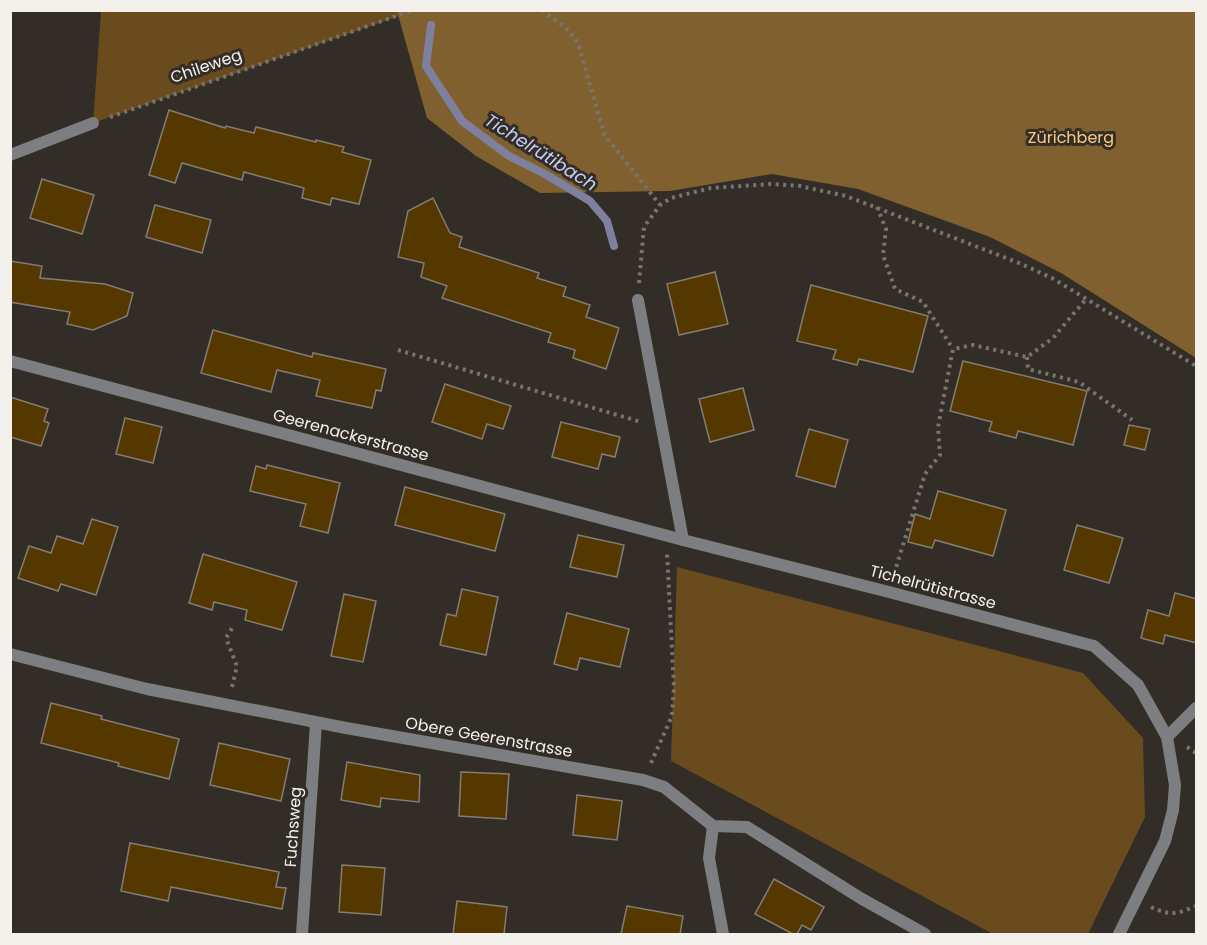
<svg xmlns="http://www.w3.org/2000/svg" width="1207" height="945" font-family="Poppins,sans-serif">
  <style>
    .green { fill: #694b1d }
    .forest { fill: #80602f }
    .lines { fill: none; stroke-linecap: round; stroke-linejoin: round }
    .stream { stroke: #7f80a0; stroke-width: 8 }
    .building { fill: #553700; stroke: #837d74; stroke-width: 1.5 }
    .path { stroke: #79746e; stroke-width: 4; stroke-dasharray: 3 4.5; stroke-linecap: butt }
    .lane { stroke: #7d7e82; stroke-width: 12 }
    .street { stroke: #7d7e82; stroke-width: 12 }
    .labels { text-anchor: middle; dominant-baseline: central; stroke-width: 6; stroke-linejoin: round; paint-order: stroke }
    .street-label { font-size: 16px; fill: #f4f1ec; stroke: #322d26 }
    .park-label { font-size: 16px; fill: #fcc980; stroke: #322d26 }
    .water-label { font-size: 18px; font-style: italic; fill: #c7ccfa; stroke: #322d26 }
  </style>
  <rect width="100%" height="100%" fill="#322d26"/>
  <g class="green">
    <path d="M 101,11 L 397,11 L 399,16 L 93,123 Z"/>
    <path d="M 677,567 L 1083,673 L 1143,738 L 1145,817 L 1088,934 L 993,934 L 671,761 Z"/>
  </g>
  <path class="forest" d="M 397,11 L 1196,11 L 1196,358 L 1061,273 L 990,237 L 858,189 L 772,174 L 670,191 L 540,193 L 476,156 L 427,118 Z"/>
  <g class="lines">
    <path class="stream" d="M 431,25 L 426,66 L 462,121 L 509,156 L 545,174 L 590,201 L 607,221 L 614,246"/>
  </g>
  <g class="building">
    <path d="M 169,110 L 225,128 L 226,126 L 254,133 L 256,127 L 316,142 L 316,140 L 344,147 L 342,152 L 371,160 L 359,204 L 332,198 L 330,205 L 302,198 L 304,188 L 244,172 L 242,180 L 182,163 L 175,183 L 149,175 Z"/>
    <path d="M 42,179 L 94,195 L 82,234 L 30,218 Z"/>
    <path d="M 433,198 L 450,233 L 462,237 L 459,247 L 539,273 L 537,278 L 566,287 L 563,296 L 590,305 L 586,317 L 619,328 L 606,369 L 573,358 L 575,350 L 548,342 L 551,333 L 442,298 L 447,286 L 421,277 L 424,263 L 398,257 L 408,211 Z"/>
    <path d="M 155,205 L 211,220 L 202,253 L 146,237 Z"/>
    <path d="M 10,261 L 42,266 L 40,278 L 105,284 L 133,293 L 127,316 L 93,330 L 67,324 L 70,312 L 10,302 Z"/>
    <path d="M 715,272 L 728,324 L 679,335 L 667,284 Z"/>
    <path d="M 811,285 L 928,316 L 913,372 L 859,359 L 857,365 L 833,359 L 836,350 L 797,341 Z"/>
    <path d="M 213,330 L 312,357 L 313,353 L 386,369 L 381,391 L 376,390 L 372,408 L 316,396 L 320,380 L 277,370 L 271,392 L 201,373 Z"/>
    <path d="M 963,361 L 1087,391 L 1073,445 L 1018,431 L 1016,438 L 989,431 L 992,422 L 950,411 Z"/>
    <path d="M 445,384 L 511,406 L 503,429 L 487,424 L 482,439 L 432,422 Z"/>
    <path d="M 743,388 L 754,430 L 710,442 L 699,399 Z"/>
    <path d="M 10,397 L 48,409 L 44,421 L 49,423 L 41,446 L 10,437 Z"/>
    <path d="M 125,418 L 162,427 L 153,463 L 116,454 Z"/>
    <path d="M 561,422 L 620,437 L 615,457 L 602,454 L 598,469 L 552,457 Z"/>
    <path d="M 1129,425 L 1150,429 L 1145,450 L 1124,445 Z"/>
    <path d="M 809,429 L 848,440 L 835,487 L 796,476 Z"/>
    <path d="M 267,465 L 340,483 L 328,533 L 300,526 L 306,504 L 250,491 L 256,466 L 266,469 Z"/>
    <path d="M 405,487 L 505,514 L 495,551 L 395,525 Z"/>
    <path d="M 938,491 L 1006,510 L 993,556 L 935,540 L 932,548 L 908,542 L 915,514 L 930,519 Z"/>
    <path d="M 92,519 L 118,527 L 96,595 L 61,584 L 58,591 L 18,578 L 29,546 L 51,553 L 57,536 L 83,544 Z"/>
    <path d="M 1077,525 L 1123,538 L 1109,583 L 1064,570 Z"/>
    <path d="M 578,535 L 624,545 L 617,577 L 570,567 Z"/>
    <path d="M 203,554 L 297,582 L 282,630 L 245,620 L 247,610 L 214,602 L 212,610 L 189,603 Z"/>
    <path d="M 462,589 L 498,597 L 486,655 L 440,645 L 447,614 L 456,616 Z"/>
    <path d="M 1175,593 L 1197,599 L 1197,643 L 1165,635 L 1163,644 L 1141,638 L 1148,610 L 1169,616 Z"/>
    <path d="M 344,594 L 376,601 L 363,662 L 331,656 Z"/>
    <path d="M 567,613 L 629,629 L 620,667 L 580,658 L 577,670 L 554,664 Z"/>
    <path d="M 51,703 L 102,716 L 101,719 L 179,739 L 169,779 L 118,766 L 119,763 L 41,743 Z"/>
    <path d="M 219,743 L 290,759 L 281,801 L 210,785 Z"/>
    <path d="M 347,762 L 420,775 L 419,802 L 381,798 L 380,807 L 341,800 Z"/>
    <path d="M 461,772 L 509,774 L 506,819 L 459,816 Z"/>
    <path d="M 577,795 L 622,801 L 617,840 L 573,835 Z"/>
    <path d="M 130,843 L 279,872 L 276,887 L 286,888 L 282,909 L 171,887 L 168,901 L 121,891 Z"/>
    <path d="M 342,865 L 385,868 L 381,915 L 339,912 Z"/>
    <path d="M 774,879 L 824,907 L 811,930 L 802,925 L 797,934 L 793,934 L 755,914 Z"/>
    <path d="M 457,901 L 507,907 L 504,934 L 453,934 Z"/>
    <path d="M 627,906 L 683,916 L 680,934 L 621,934 Z"/>
  </g>
  <g class="lines">
    <g class="path">
      <path d="M 542,10 L 567,29 L 578,43 L 604,134 L 660,205"/>
      <path d="M 110,117 L 413,10"/>
      <path d="M 877,207 L 886,229 L 883,255 L 895,289 L 923,302 L 953,349"/>
      <path d="M 639,283 L 644,227 L 660,205 L 671,198 L 711,188 L 771,184 L 800,186 L 846,196 L 1019,263 L 1052,278 L 1196,366"/>
      <path d="M 398,350 L 641,422"/>
      <path d="M 1027,357 L 1028,369 L 1079,382 L 1132,420"/>
      <path d="M 894,574 L 925,474 L 940,455 L 938,427 L 953,349 L 973,345 L 1027,357 L 1053,338 L 1086,299"/>
      <path d="M 232,687 L 237,666 L 226,638 L 234,625"/>
      <path d="M 1187,747 L 1196,753"/>
      <path d="M 651,763 L 672,716 L 674,687 L 667,553"/>
      <path d="M 1151,907 C 1170,916 1177,914 1196,906"/>
    </g>
    <path class="lane" d="M 1167,737 L 1196,708"/>
    <g class="street">
      <path d="M 10,155 L 93,123"/>
      <path d="M 638,300 L 683,540 L 889,592 L 1094,646 L 1138,685 L 1167,737 L 1175,785 L 1173,810 L 1165,841 L 1119,934"/>
      <path d="M 10,361 L 683,540"/>
      <path d="M 10,654 L 147,689 L 346,728 L 643,780 L 664,787 L 713,826 L 747,827 L 862,899 L 925,934"/>
      <path d="M 713,826 L 709,858 L 723,934"/>
      <path d="M 302,934 L 316,723"/>
    </g>
  </g>
  <g class="labels">
    <g class="street-label">
      <text transform="translate(206 66) rotate(-19)">Chileweg</text>
      <text transform="translate(351 435) rotate(15)">Geerenackerstrasse</text>
      <text transform="translate(933 587) rotate(15)">Tichelrütistrasse</text>
      <text transform="translate(489 737) rotate(10)">Obere Geerenstrasse</text>
      <text transform="translate(293 827) rotate(-86)">Fuchsweg</text>
    </g>
    <g class="park-label">
      <text x="1071" y="137">Zürichberg</text>
    </g>
    <g class="water-label">
      <text transform="translate(541 152) rotate(32)">Tichelrütibach</text>
    </g>
  </g>
  <rect width="1207" height="945" fill="none" stroke="#f4f1ec" stroke-width="24"/>
</svg>
